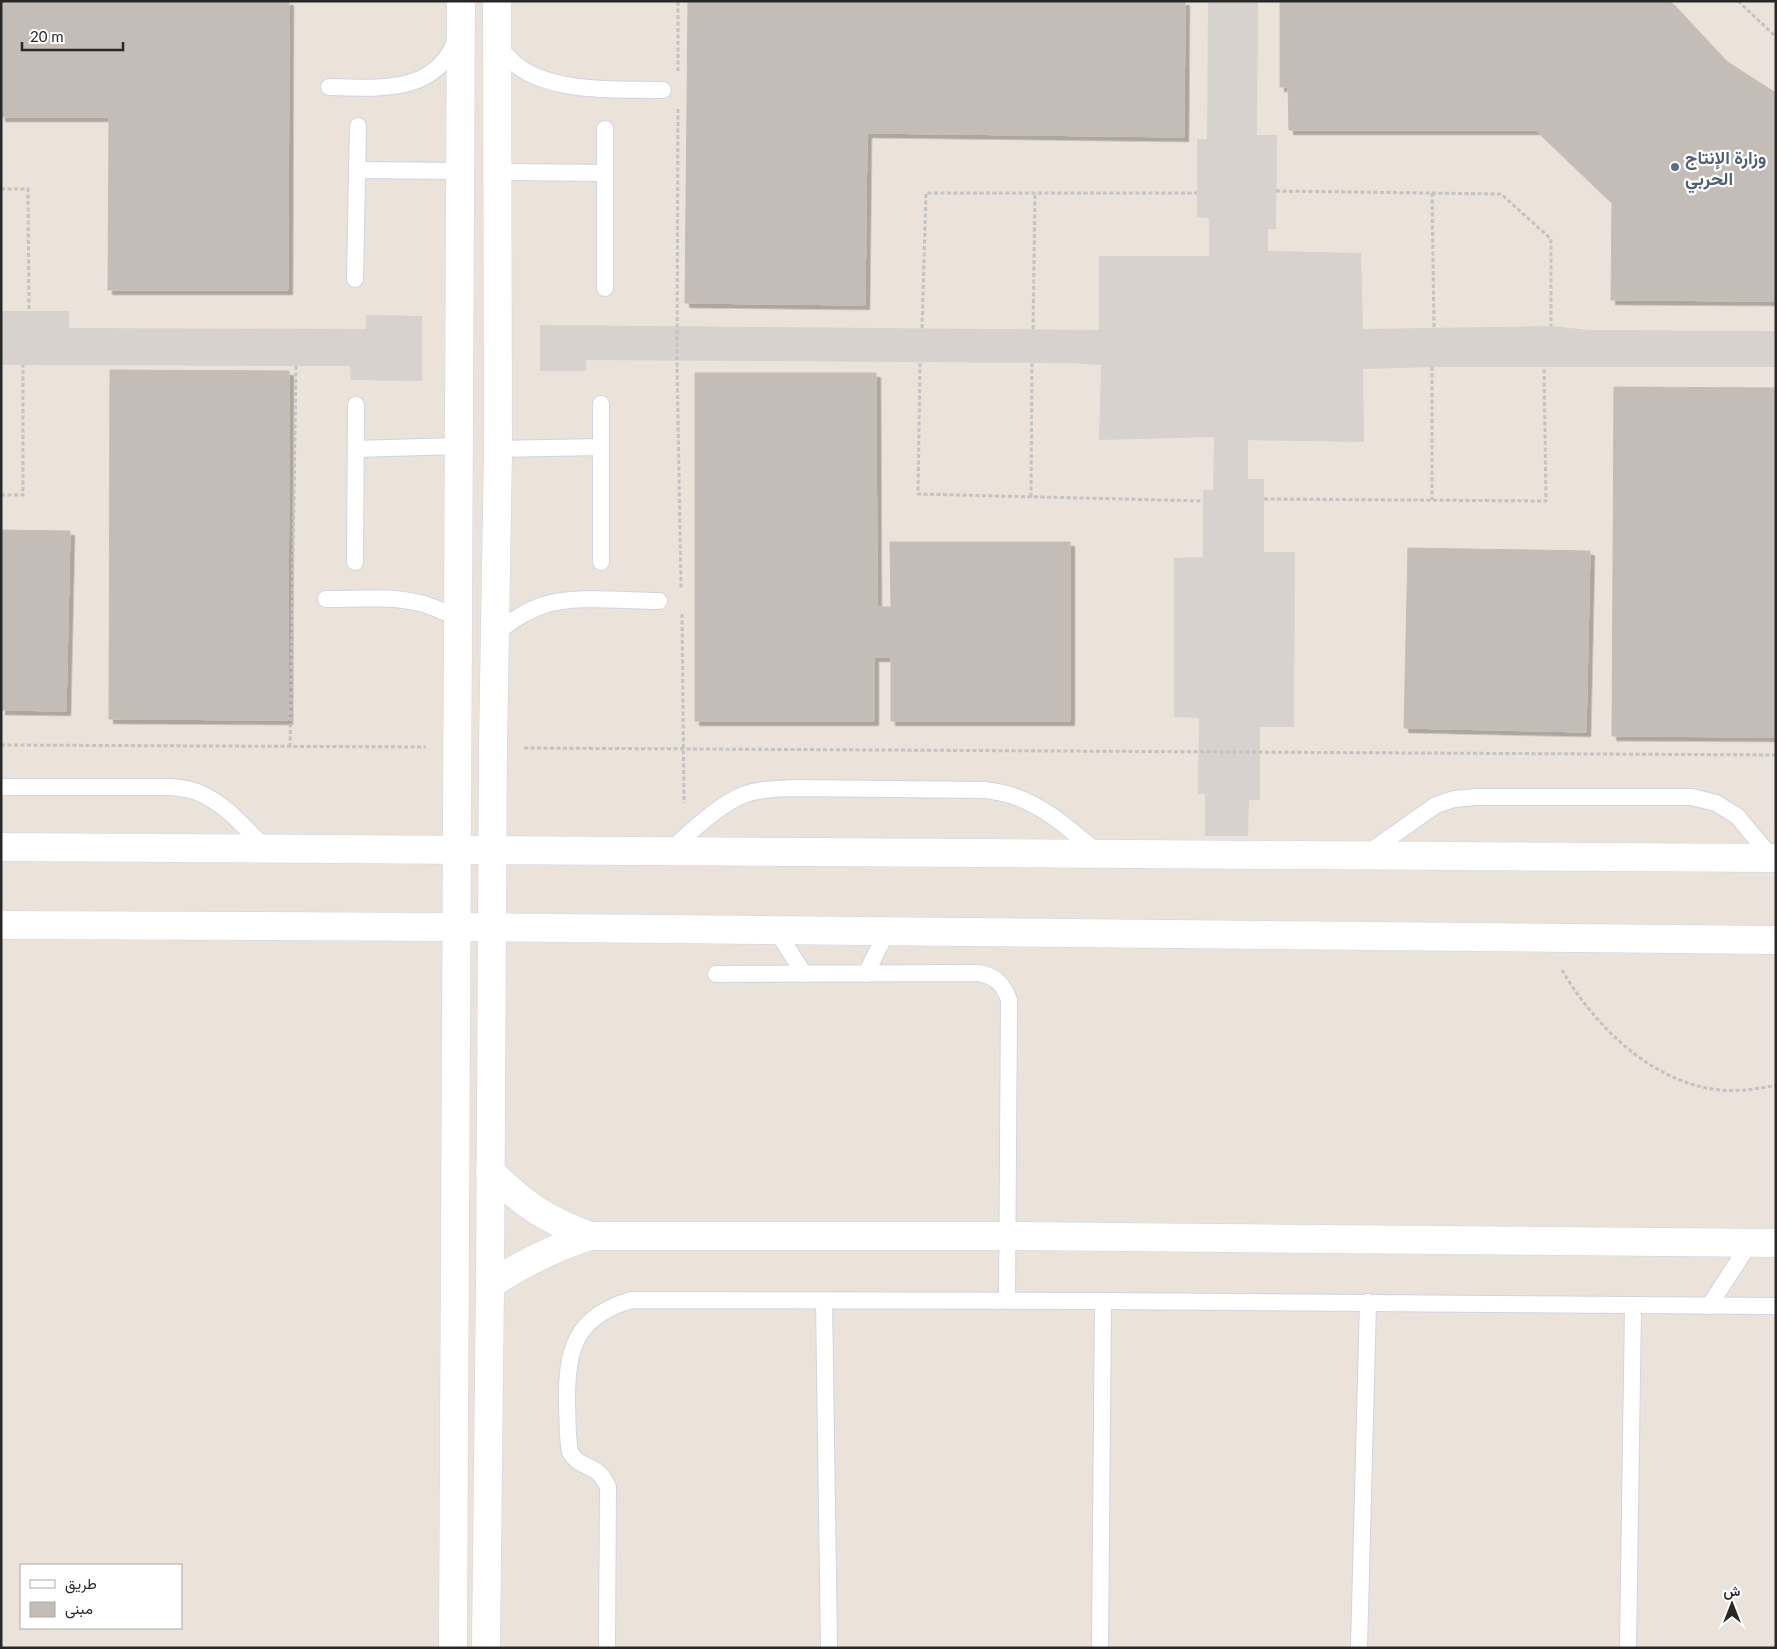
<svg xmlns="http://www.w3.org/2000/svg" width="1777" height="1649" font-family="Lato,Vazirmatn,sans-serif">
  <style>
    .plaza { fill: #d7d2cd }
    .building { fill: #c3bcb7; stroke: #c6beb4; filter: url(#shadow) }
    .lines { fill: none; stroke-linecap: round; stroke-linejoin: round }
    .lane-casing { stroke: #cfd5e1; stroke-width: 18 }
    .street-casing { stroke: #cfd5e1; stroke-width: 29 }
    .path { stroke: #c3c3c3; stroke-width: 3; stroke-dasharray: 4 2.5; stroke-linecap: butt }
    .lane { stroke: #fff; stroke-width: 16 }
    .street { stroke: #fff; stroke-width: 28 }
    .service-dot { fill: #5c6f8a; stroke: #fff; stroke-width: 2 }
    .labels { text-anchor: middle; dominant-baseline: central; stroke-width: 4.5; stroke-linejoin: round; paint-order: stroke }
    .service-label { font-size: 18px; font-weight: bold; fill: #4e5e75; stroke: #fff; text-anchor: start }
  </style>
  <defs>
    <filter id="shadow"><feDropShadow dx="4.5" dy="4.5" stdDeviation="0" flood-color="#0004"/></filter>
  </defs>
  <rect width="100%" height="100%" fill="#ebe2da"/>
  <g class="plaza">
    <path d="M 1208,1 L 1258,1 L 1257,135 L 1277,135 L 1276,229 L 1268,229 L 1268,251 L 1361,253 L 1363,329 L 1551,326 L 1589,330 L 1776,331 L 1776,367 L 1432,367 L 1363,369 L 1364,442 L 1248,440 L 1248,479 L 1264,479 L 1264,552 L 1295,552 L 1294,727 L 1260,727 L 1260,800 L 1249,800 L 1248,836 L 1205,836 L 1205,794 L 1198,794 L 1199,718 L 1174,717 L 1174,558 L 1203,557 L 1203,490 L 1213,490 L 1214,437 L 1099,440 L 1101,365 L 1072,363 L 586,360 L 586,371 L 540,371 L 540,325 L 1099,330 L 1099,256 L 1209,256 L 1209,218 L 1197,217 L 1197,139 L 1207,139 Z"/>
    <path d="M 1,311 L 69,311 L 69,328 L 366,329 L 366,315 L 422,316 L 422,381 L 351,380 L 350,366 L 1,365 Z"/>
  </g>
  <g class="building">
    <path d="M 1,1 L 289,1 L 288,290 L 108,290 L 109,117 L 1,117 Z"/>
    <path d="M 688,1 L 1185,1 L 1184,137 L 867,133 L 865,305 L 685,303 Z"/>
    <path d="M 1280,1 L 1670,1 L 1726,61 L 1776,93 L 1776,301 L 1611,300 L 1612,203 L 1536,130 L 1289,130 L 1288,87 L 1280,87 Z"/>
    <path d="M 110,370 L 289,371 L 288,720 L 109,719 Z"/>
    <path d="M 695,373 L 876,373 L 877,607 L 891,607 L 890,542 L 1070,542 L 1070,721 L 891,721 L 891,657 L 874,657 L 874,721 L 695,721 Z"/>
    <path d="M 1614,387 L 1776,388 L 1776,737 L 1612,736 Z"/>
    <path d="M 1,530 L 70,531 L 66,711 L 1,710 Z"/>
    <path d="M 1408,548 L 1590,551 L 1586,732 L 1404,728 Z"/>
  </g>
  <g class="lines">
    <defs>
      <g id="lane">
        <path d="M 497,45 C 506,55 514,65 525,71 C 563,93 620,89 663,90"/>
        <path d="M 329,87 C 379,88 437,95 457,37"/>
        <path d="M 357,170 L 459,171"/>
        <path d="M 497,172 L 605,173"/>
        <path d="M 355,279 L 358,126"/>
        <path d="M 605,288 L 605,129"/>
        <path d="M 356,449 L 458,446"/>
        <path d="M 498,449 L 601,447"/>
        <path d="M 355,562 L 356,405"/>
        <path d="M 601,562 L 601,404"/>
        <path d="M 326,599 C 357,599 390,596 420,603 C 433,606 445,612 457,618"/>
        <path d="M 495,634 C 510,622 525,611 544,605 C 572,595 627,601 659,601"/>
        <path d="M 1,787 L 171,787 C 179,788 189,789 197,792 C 225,803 245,828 265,848"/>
        <path d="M 669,851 C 690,833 718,805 743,795 C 759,789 776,789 793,788 L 986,790 C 996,792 1007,793 1016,797 C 1048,808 1073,833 1099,853"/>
        <path d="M 1365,855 L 1436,805 L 1454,799 L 1476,797 L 1692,797 L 1716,803 L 1737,816 L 1772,858"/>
        <path d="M 776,930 L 804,974"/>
        <path d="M 716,974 L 978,973 C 995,976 1003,983 1009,1000 L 1007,1300"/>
        <path d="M 866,974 L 887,931"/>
        <path d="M 824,1300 L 829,1648"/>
        <path d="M 1709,1306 L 1750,1243"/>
        <path d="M 607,1648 L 608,1487 C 597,1461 581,1471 570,1452 C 567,1437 568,1421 567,1406 C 566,1351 574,1316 632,1300 L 1103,1301 L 1776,1306"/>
        <path d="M 1100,1648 L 1103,1301"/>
        <path d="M 1359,1648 L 1368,1302"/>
        <path d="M 1628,1648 L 1633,1305"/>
      </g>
      <g id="street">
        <path d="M 1,847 L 1776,858"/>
        <path d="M 1,925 L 455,927 L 1776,940"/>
        <path d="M 490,1171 C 524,1205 545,1219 590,1236"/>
        <path d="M 490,1285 C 522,1263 554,1248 590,1236 L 1008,1236 L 1776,1243"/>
        <path d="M 453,1648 L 461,1"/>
        <path d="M 486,1648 L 490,1285 L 493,747 L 498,449 L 497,1"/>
      </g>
    </defs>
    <use href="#lane" class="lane-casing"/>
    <use href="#street" class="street-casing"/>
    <g class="path">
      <path d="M 1738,1 L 1776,37"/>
      <path d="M 678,71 L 678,1"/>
      <path d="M 678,109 L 677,362 L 681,588"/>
      <path d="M 1,189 L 28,189 L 29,311"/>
      <path d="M 1276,191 L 1501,194 L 1551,239 L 1551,326"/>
      <path d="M 1432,193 L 1434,328"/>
      <path d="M 922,328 L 926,193 L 1197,193"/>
      <path d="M 1033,329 L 1035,193"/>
      <path d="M 920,363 L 918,494 L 1203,501"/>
      <path d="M 1432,367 L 1432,500"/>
      <path d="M 1,495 L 23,495 L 23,365"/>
      <path d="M 1031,497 L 1032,363"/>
      <path d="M 1264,499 L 1546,501 L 1544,367"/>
      <path d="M 682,614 L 684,803"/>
      <path d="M 1,745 L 426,747"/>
      <path d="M 290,747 L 296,366"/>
      <path d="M 524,748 L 1776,755"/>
      <path d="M 1776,755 L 1776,821"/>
      <path d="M 1562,970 C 1593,1023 1645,1076 1707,1088 C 1730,1093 1753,1090 1776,1085"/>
    </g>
    <use href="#lane" class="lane"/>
    <use href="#street" class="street"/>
  </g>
  <circle class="service-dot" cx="1675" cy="167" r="5"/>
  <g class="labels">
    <g class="service-label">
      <text x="1685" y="157">وزارة الإنتاج<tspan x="1685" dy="21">الحربي</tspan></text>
    </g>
  </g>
  <rect width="1777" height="1649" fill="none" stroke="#282828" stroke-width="5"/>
  <rect x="20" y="1564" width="162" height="65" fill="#ffffff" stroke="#a9a9a9"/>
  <rect x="30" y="1580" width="25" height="8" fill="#ffffff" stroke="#a9a9a9"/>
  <text x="65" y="1589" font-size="15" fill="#282828">طريق</text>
  <rect x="30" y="1602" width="25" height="15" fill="#c3bcb7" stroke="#a9a9a9"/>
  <text x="65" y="1614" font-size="15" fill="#282828">مبنى</text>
  <g transform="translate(1732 1604)" stroke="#ffffff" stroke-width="4" paint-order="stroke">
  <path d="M0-4L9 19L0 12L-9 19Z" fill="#282828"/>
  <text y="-8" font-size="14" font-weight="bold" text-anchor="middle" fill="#282828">ش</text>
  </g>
  <path d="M22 42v8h101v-8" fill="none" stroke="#282828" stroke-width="2.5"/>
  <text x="30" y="42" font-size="15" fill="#282828" stroke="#ffffff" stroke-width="4" paint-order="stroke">20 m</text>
</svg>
